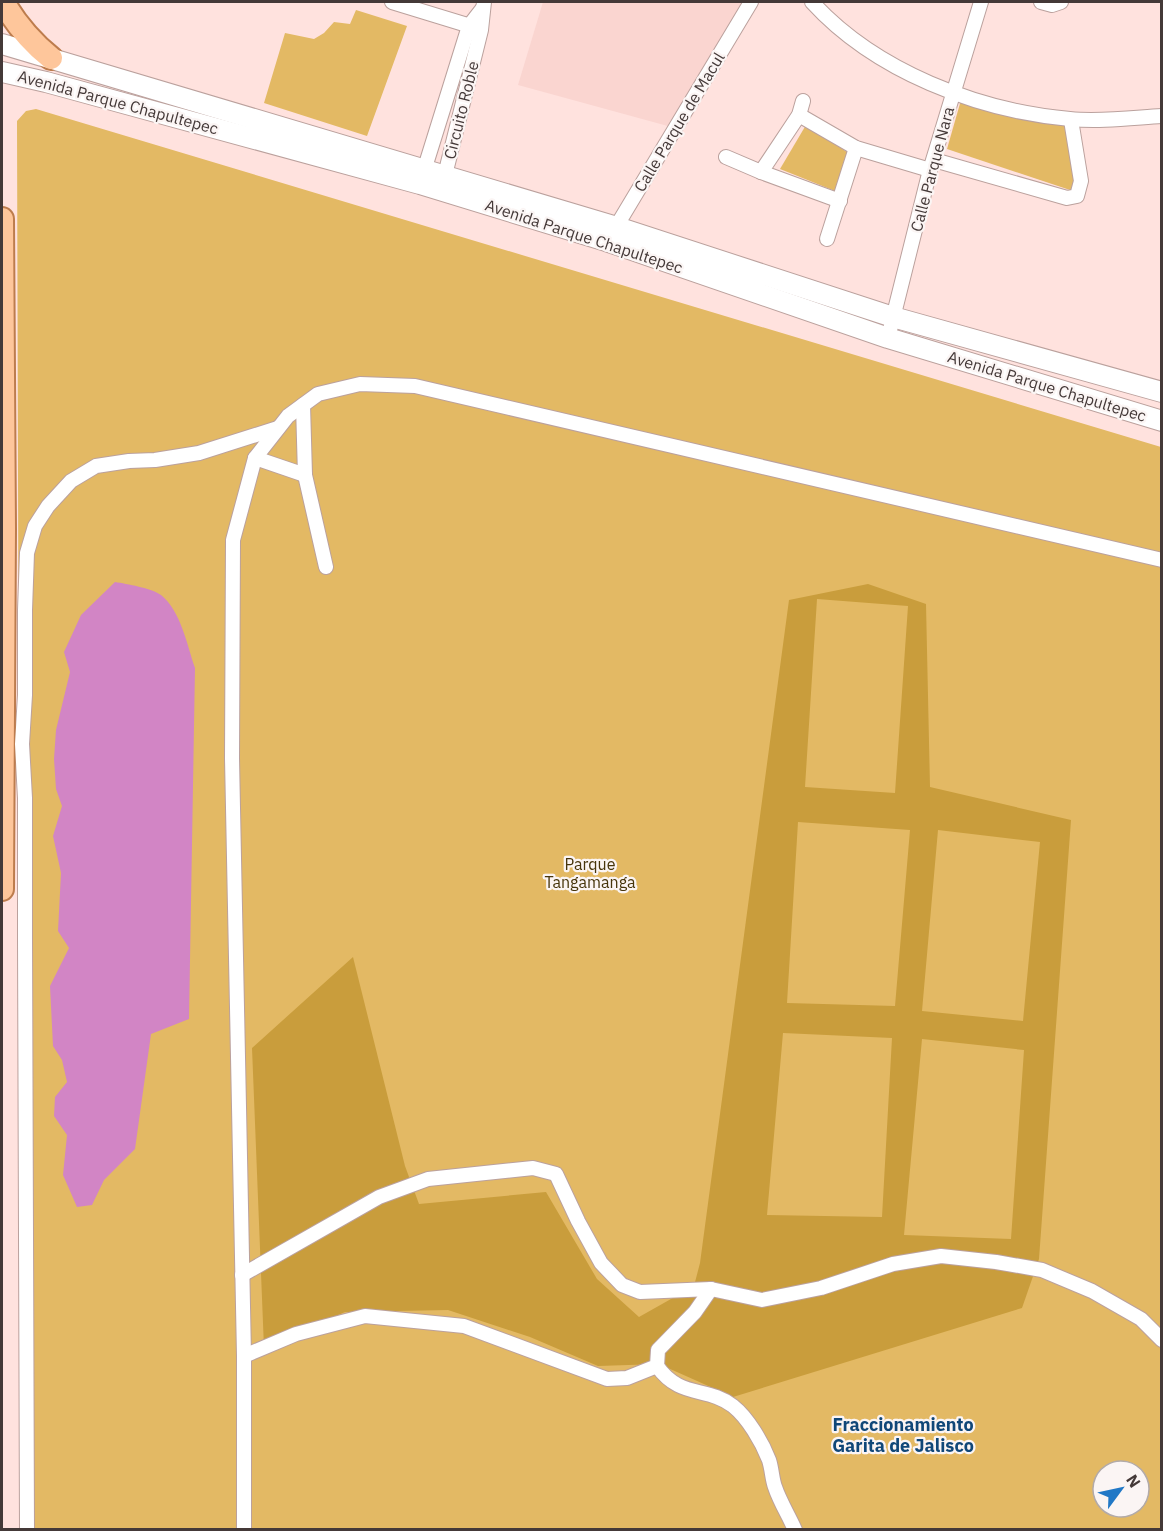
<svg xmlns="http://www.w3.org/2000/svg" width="1163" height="1531" font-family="'IBM Plex Sans',sans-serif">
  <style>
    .built { fill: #fad5d0 }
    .green { fill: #e3b964; fill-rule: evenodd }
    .forest { fill: #c99d3c; fill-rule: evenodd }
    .water { fill: #d285c5 }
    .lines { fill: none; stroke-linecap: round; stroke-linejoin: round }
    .minor-casing { stroke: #bba19d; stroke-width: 16 }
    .secondary-casing { stroke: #bba19d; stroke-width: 22 }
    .primary-casing { stroke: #bd7c4d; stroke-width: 26 }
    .minor { stroke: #fff; stroke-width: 14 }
    .secondary { stroke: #fff; stroke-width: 20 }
    .primary { stroke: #fec69b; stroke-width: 22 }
    .labels { text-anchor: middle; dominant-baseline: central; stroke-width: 4.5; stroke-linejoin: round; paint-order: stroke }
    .street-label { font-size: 16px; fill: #443938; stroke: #fbf5f4 }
    .park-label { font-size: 16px; fill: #47350b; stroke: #fbf5f4 }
    .neighbourhood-label { font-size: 18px; font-weight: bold; fill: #104778; stroke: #fbf5f4 }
  </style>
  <rect width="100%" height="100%" fill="#ffe2de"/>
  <path class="built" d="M 543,2 L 754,2 L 675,128 L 518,85 Z"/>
  <g class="green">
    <path d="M 356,10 L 407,26 L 367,136 L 264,103 L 285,33 L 314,39 L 324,33 L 334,22 L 350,24 Z"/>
    <path d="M 961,100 L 1069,123 L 1076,192 L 947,149 Z"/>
    <path d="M 36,109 L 1161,447 L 1161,1529 L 21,1529 L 17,121 L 26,111 ZM 1103,1471 L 1139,1471 L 1139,1507 L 1103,1507 Z"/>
    <path d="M 806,125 L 853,156 L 840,193 L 780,169 Z"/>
  </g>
  <path class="forest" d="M 868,584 L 926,604 L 930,787 L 1071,820 L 1039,1259 L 1022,1308 L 733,1397 L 659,1364 L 598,1366 L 530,1337 L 448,1310 L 345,1312 L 264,1348 L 252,1048 L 353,957 L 405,1166 L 419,1204 L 546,1192 L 597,1279 L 639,1317 L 694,1286 L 700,1263 L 789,600 ZM 817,599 L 908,606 L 895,793 L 805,787 ZM 798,822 L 910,830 L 895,1006 L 787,1003 ZM 938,830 L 1040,842 L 1023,1021 L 922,1011 ZM 783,1033 L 892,1038 L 882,1217 L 767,1215 ZM 922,1039 L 1024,1050 L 1011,1239 L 904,1235 Z"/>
  <path class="water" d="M 115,582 C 127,584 151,588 161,595 C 181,611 187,645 195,668 L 189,1019 L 151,1034 L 135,1149 L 104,1180 L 92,1205 L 77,1207 L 63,1175 L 67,1135 L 54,1116 L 55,1097 L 67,1082 L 62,1060 L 53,1046 L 50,986 L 69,948 L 58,931 L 61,873 L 53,836 L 62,806 L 56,789 L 54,759 L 56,730 L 70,672 L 64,652 L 81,615 Z"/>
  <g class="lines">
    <defs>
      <g id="minor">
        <path d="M 392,2 L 477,28"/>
        <path d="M 812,2 C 875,71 978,111 1070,119 C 1100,122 1131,118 1162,116"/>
        <path d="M 1041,2 L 1052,5 L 1061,2"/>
        <path d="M 799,115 L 856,148 L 930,170"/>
        <path d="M 726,157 L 761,172 L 840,201"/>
        <path d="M 934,160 L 1067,198 L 1077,196 L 1081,181 L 1071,120"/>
        <path d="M 761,172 L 799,115 L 803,101"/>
        <path d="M 422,177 L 469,26 L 483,8"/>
        <path d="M 443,183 L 481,30 L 484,2"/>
        <path d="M 613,232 L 751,2"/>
        <path d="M 827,239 L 856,148"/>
        <path d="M 888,338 L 930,170 L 981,2"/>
        <path d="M 303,405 L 305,475 L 326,567"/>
        <path d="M 255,458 L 305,475"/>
        <path d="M 242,1275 L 379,1197 L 428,1179 L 533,1168 L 556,1174 L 578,1221 L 601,1263 L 622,1285 L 640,1292 L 711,1289 L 762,1300 L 821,1288 L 893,1264 L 941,1256 L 996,1262 L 1042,1270 L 1092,1291 L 1141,1319 L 1162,1340"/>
        <path d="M 244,1356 L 296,1334 L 365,1316 L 464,1326 L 607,1379 L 627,1378 L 657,1366 L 658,1350 L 695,1312 L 711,1289"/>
        <path d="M 657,1366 C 680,1399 707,1386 733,1406 C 748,1418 762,1442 769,1460 C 772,1469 772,1479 775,1487 C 780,1502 789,1516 795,1530"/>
        <path d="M 27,1530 L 25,939 L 25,798 L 22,744 L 25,695 L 25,610 L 27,553 L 35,526 L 48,506 L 71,481 L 96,466 L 129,461 L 155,460 L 199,453 L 278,428"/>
        <path d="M 244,1530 L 244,1356 L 232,758 L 233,540 L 255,458 L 288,416 L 318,394 L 360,384 L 415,386 L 1162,560"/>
      </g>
      <g id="secondary">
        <path d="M 2,44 L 617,227 L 893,317 L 1162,392"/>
        <path d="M 2,72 L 46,82 L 420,184 L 606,241 L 888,338 L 1162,421"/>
      </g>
      <g id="primary">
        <path d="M 3,2 C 16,24 31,42 51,58"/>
        <path d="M 2,219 L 4,529 L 2,889"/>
      </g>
    </defs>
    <use href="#minor" class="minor-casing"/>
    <use href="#secondary" class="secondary-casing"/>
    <use href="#primary" class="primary-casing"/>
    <use href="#minor" class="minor"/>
    <use href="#secondary" class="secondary"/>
    <use href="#primary" class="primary"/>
  </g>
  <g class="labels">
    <g class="street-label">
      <text transform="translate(118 102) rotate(15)">Avenida Parque Chapultepec</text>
      <text transform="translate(461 110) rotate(-76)">Circuito Roble</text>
      <text transform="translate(679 122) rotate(-59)">Calle Parque de Macul</text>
      <text transform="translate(932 169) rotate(-75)">Calle Parque Nara</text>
      <text transform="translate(584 236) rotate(18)">Avenida Parque Chapultepec</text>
      <text transform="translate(1047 386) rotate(17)">Avenida Parque Chapultepec</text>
    </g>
    <g class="park-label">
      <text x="590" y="864">Parque<tspan x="590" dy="18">Tangamanga</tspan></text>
    </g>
    <g class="neighbourhood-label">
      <text x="903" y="1424">Fraccionamiento<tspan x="903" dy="21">Garita de Jalisco</tspan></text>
    </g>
  </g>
  <rect width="1163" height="1531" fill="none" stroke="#443938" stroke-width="6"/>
  <g transform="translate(1121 1489) rotate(57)"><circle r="28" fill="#fbf5f4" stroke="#b2aaa9" stroke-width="1.5"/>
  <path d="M0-4.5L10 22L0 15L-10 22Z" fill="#2178c6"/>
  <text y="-9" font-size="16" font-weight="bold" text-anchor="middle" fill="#443938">N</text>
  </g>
</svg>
